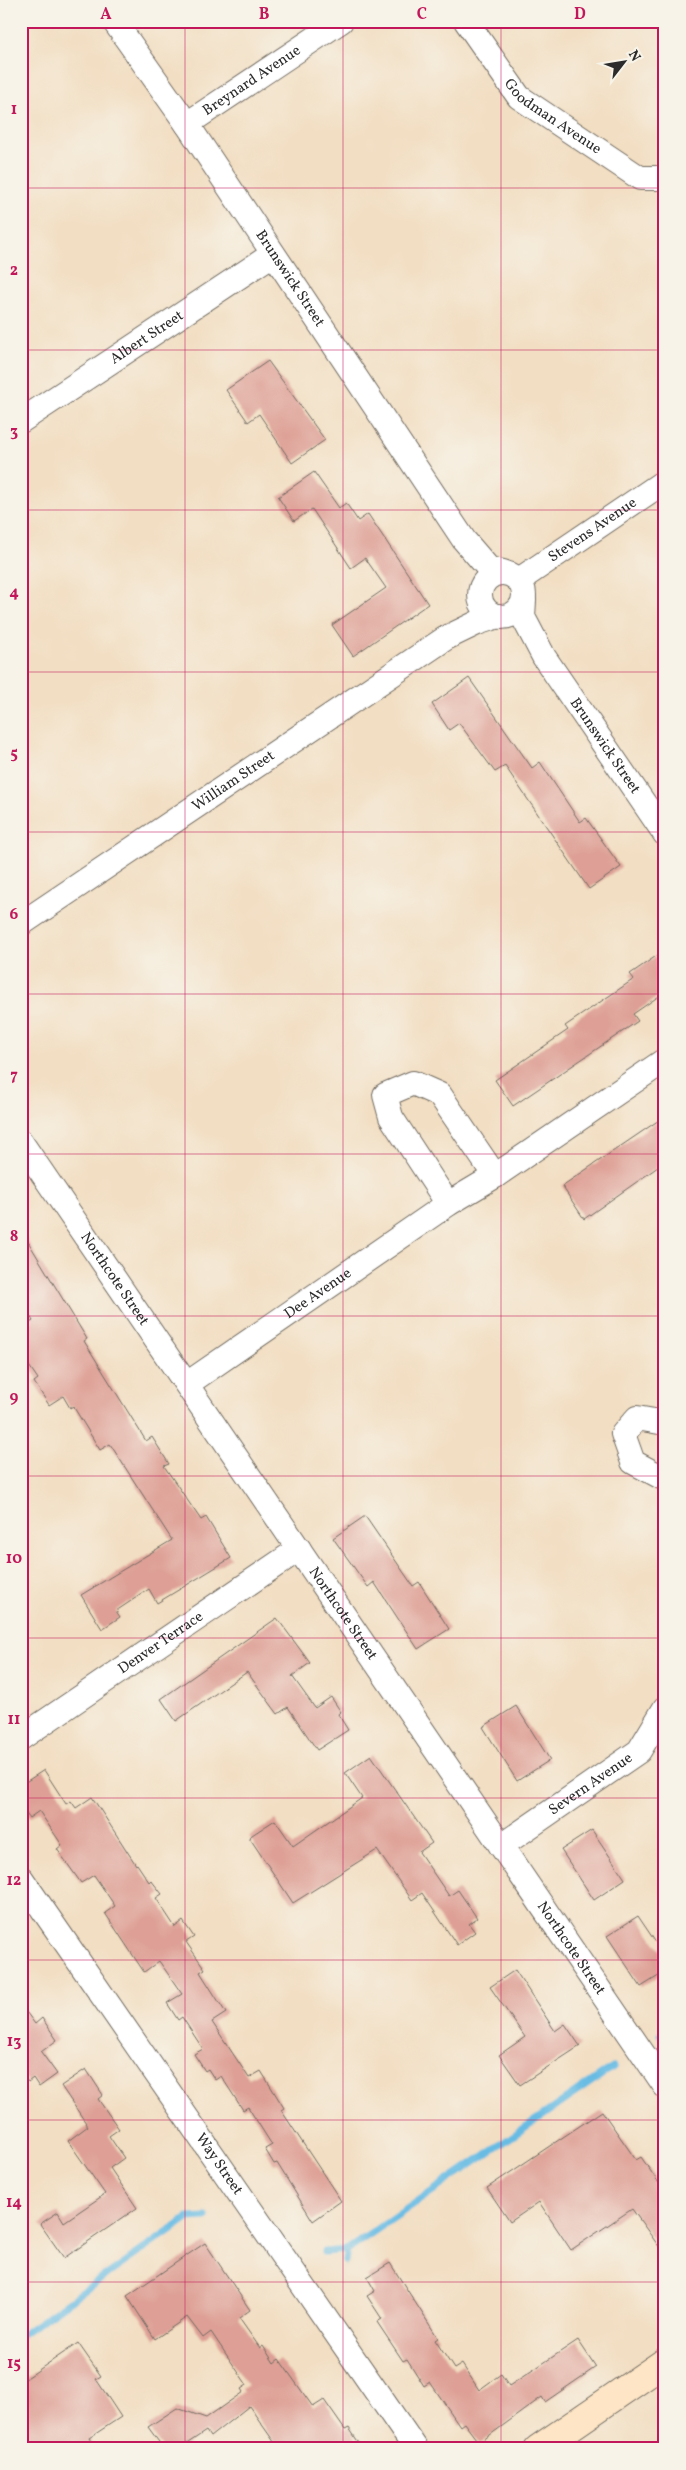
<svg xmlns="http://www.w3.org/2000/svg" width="686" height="2470" font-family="Vollkorn,serif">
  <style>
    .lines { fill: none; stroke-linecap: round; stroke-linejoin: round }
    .stream { stroke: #68bce4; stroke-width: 7 }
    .building { fill: #dea096 }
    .minor-casing { stroke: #716a60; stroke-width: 26 }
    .secondary-casing { stroke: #716a60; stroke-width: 30 }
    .minor { stroke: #fff; stroke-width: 24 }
    .secondary { stroke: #fde5c5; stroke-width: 28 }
    .grid { fill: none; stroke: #c2185b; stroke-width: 1; stroke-opacity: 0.55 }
    .labels { text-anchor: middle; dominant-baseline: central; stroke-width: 4.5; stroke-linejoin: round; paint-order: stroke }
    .street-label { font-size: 15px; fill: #2b2b2b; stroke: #f7f3e8 }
    .neatline { fill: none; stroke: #c2185b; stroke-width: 2 }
    .grid-label { font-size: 16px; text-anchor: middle; font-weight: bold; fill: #c2185b }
  </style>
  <rect width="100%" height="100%" fill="#f7f3e8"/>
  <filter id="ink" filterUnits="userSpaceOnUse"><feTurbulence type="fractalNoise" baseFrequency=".02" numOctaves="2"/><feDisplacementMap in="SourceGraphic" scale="10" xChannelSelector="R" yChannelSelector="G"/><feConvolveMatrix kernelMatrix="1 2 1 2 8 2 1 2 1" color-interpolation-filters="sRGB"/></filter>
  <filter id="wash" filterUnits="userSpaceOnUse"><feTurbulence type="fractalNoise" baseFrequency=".0096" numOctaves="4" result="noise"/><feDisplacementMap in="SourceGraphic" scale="20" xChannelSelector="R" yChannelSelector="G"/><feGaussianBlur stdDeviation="1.12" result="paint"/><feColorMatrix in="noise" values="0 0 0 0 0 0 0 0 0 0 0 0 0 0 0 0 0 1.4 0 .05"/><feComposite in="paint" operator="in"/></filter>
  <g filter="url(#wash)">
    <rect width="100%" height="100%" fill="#f2dec2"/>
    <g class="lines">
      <g class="stream">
        <path d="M 660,2035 L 665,2032"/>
        <path d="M 324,2252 L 347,2250 L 613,2067"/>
        <path d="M 345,2261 L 347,2250"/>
        <path d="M 21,2335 L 188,2218 L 206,2217"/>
      </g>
    </g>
    <g id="blocks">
      <g class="building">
        <path d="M 268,361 L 325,440 L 292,463 L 259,414 L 248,422 L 226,390 Z"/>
        <path d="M 314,472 L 339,508 L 346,503 L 358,521 L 368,514 L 428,604 L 353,656 L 332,625 L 386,588 L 365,558 L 351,568 L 312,509 L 294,521 L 278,497 Z"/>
        <path d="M 469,678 L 532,768 L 540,762 L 580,822 L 586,818 L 621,867 L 589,889 L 505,766 L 495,772 L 459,723 L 449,730 L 432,704 Z"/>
        <path d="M 665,950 L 665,992 L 633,1014 L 638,1021 L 513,1106 L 495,1080 L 568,1030 L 565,1026 L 634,979 L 630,974 Z"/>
        <path d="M 665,1116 L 665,1162 L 584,1219 L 562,1186 Z"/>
        <path d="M 21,1230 L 87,1339 L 84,1341 L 146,1441 L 152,1437 L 169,1464 L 164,1466 L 201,1520 L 206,1517 L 231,1558 L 157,1603 L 149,1589 L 116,1611 L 120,1617 L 102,1629 L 81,1595 L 172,1540 L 110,1444 L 100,1450 L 73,1406 L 70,1408 L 63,1396 L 49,1405 L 34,1382 L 38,1379 L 21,1354 L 21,1328 L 33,1321 L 21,1303 Z"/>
        <path d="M 365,1516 L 413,1586 L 419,1582 L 449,1629 L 418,1649 L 374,1582 L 368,1587 L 333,1538 Z"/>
        <path d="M 277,1618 L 310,1663 L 292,1676 L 315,1708 L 331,1697 L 341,1712 L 338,1714 L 348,1730 L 317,1750 L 288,1707 L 278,1714 L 247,1672 L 176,1721 L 161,1699 Z"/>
        <path d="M 516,1706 L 550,1760 L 517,1781 L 483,1727 Z"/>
        <path d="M 371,1755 L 432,1843 L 419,1852 L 449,1896 L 458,1890 L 477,1918 L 469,1924 L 475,1932 L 457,1945 L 422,1893 L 412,1900 L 377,1850 L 293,1903 L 249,1837 L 275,1820 L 293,1846 L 362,1798 L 345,1773 Z"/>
        <path d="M 44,1770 L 66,1804 L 71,1801 L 76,1808 L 92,1797 L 136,1865 L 137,1864 L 149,1882 L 151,1880 L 162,1894 L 156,1898 L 175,1927 L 183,1921 L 194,1937 L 186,1942 L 205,1969 L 200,1972 L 226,2013 L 212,2022 L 249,2078 L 261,2071 L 284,2108 L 281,2110 L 341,2201 L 313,2221 L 277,2163 L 274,2164 L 265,2149 L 272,2145 L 248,2107 L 243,2110 L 221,2076 L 215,2080 L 208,2069 L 205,2071 L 194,2054 L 203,2049 L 182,2017 L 178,2020 L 167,2003 L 182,1994 L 159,1961 L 144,1972 L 105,1913 L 115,1906 L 94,1875 L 81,1883 L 57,1849 L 62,1845 L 39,1811 L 29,1818 L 21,1806 L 21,1785 Z"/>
        <path d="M 592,1830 L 625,1879 L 594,1900 L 561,1850 Z"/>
        <path d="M 638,1916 L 665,1956 L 665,1972 L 641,1987 L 607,1936 Z"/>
        <path d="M 515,1970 L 555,2031 L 565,2024 L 580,2046 L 520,2085 L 499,2055 L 525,2037 L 490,1987 Z"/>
        <path d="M 21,2005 L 35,2024 L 42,2018 L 57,2040 L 41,2052 L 57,2074 L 39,2087 L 33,2078 L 28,2082 L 21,2073 Z"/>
        <path d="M 86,2069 L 103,2095 L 98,2099 L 119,2129 L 109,2136 L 124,2158 L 110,2168 L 137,2208 L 64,2258 L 40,2224 L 58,2212 L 64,2222 L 105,2194 L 68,2141 L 88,2126 L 61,2086 Z"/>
        <path d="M 602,2111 L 636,2160 L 641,2157 L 665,2192 L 665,2255 L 632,2209 L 571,2250 L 539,2202 L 510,2222 L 487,2188 Z"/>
        <path d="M 205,2243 L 250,2310 L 239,2318 L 260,2348 L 263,2346 L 274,2363 L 279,2359 L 313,2407 L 324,2400 L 345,2430 L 349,2428 L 363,2449 L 279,2449 L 249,2406 L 210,2437 L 206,2431 L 179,2449 L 164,2449 L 148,2427 L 177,2408 L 206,2418 L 243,2392 L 241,2389 L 247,2385 L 211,2332 L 203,2338 L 187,2317 L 155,2339 L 127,2296 Z"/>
        <path d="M 390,2263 L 438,2338 L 435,2340 L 454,2369 L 462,2364 L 479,2390 L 501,2374 L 509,2386 L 578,2340 L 596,2367 L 545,2402 L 542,2397 L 479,2443 L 464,2423 L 460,2426 L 430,2382 L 424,2386 L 407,2359 L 403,2361 L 377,2322 L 382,2319 L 367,2296 L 375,2291 L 367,2277 Z"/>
        <path d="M 78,2343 L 101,2376 L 96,2379 L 121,2417 L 89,2438 L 96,2449 L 21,2449 L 21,2382 Z"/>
      </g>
    </g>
  </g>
  <g filter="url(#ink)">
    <use href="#blocks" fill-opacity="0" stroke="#716a60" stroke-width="1"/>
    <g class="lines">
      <defs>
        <g id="minor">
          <path id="s1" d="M 114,21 L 187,124 L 464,540 L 489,569 L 503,572"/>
          <path id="s2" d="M 466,21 L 519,97 L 640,178 L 665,178"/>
          <path id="s3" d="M 187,124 L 341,21"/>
          <path id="s4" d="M 21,421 L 273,254"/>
          <circle cx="502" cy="595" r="22"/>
          <path id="s5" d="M 519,580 L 665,481"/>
          <path id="s6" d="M 524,600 L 523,617 L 544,657 L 665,834"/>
          <path id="s7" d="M 21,924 L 446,638 L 477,623 L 498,616"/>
          <path id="s8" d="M 21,1142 L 665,2086"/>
          <path d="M 448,1204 L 391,1117 L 385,1095 L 413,1083 L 440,1095 L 495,1176"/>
          <path id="s9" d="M 187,1384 L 448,1204 L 495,1176 L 665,1060"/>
          <path d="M 665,1423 L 637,1418 L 623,1434 L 633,1462 L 665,1479"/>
          <path id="s10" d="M 21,1738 L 299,1549"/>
          <path id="s11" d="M 501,1846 L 639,1751 L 665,1708"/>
          <path id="s12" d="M 21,1878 L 416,2449"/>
        </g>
        <path id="secondary" d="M 538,2449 L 665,2362"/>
      </defs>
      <use href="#minor" class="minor-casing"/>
      <use href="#secondary" class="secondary-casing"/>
      <use href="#minor" class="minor"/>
      <use href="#secondary" class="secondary"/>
    </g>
  </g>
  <path class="grid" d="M 185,21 L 185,2449M 343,21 L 343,2449M 501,21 L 501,2449M 21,188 L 665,188M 21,350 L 665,350M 21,510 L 665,510M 21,672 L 665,672M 21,832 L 665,832M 21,994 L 665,994M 21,1154 L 665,1154M 21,1316 L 665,1316M 21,1476 L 665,1476M 21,1638 L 665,1638M 21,1798 L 665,1798M 21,1960 L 665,1960M 21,2120 L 665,2120M 21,2282 L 665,2282"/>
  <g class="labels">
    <g class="street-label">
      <text stroke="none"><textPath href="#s3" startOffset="78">Breynard Avenue</textPath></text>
      <text stroke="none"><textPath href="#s2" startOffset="131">Goodman Avenue</textPath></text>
      <text stroke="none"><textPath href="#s1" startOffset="312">Brunswick Street</textPath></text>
      <text stroke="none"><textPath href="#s4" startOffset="151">Albert Street</textPath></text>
      <text stroke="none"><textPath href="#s5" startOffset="89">Stevens Avenue</textPath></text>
      <text stroke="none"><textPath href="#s6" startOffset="170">Brunswick Street</textPath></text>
      <text stroke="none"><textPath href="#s7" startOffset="256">William Street</textPath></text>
      <text stroke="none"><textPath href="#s8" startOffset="166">Northcote Street</textPath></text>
      <text stroke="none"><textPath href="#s9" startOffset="159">Dee Avenue</textPath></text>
      <text stroke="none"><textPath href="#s8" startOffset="571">Northcote Street</textPath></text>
      <text stroke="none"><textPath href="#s10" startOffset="169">Denver Terrace</textPath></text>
      <text stroke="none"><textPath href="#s11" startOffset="109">Severn Avenue</textPath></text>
      <text stroke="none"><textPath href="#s8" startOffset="976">Northcote Street</textPath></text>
      <text stroke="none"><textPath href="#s12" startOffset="348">Way Street</textPath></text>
    </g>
  </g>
  <rect width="686" height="2470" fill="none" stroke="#f7f3e8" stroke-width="55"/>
  <g transform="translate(624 62) rotate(59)" stroke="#f7f3e8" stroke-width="4" paint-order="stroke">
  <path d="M0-4L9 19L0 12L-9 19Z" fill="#2b2b2b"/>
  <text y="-8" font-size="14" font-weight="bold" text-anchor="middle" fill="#2b2b2b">N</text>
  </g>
  <rect x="28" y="28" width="630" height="2414" class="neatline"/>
  <g class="grid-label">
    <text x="106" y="19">A</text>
    <text x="264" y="19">B</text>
    <text x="422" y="19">C</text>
    <text x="580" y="19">D</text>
    <text x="14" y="114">1</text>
    <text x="14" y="275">2</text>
    <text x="14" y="436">3</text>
    <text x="14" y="597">4</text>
    <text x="14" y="758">5</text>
    <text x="14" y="919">6</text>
    <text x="14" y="1080">7</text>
    <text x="14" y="1241">8</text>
    <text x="14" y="1402">9</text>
    <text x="14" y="1563">10</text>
    <text x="14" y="1724">11</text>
    <text x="14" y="1885">12</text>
    <text x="14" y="2046">13</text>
    <text x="14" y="2207">14</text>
    <text x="14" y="2368">15</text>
  </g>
</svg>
